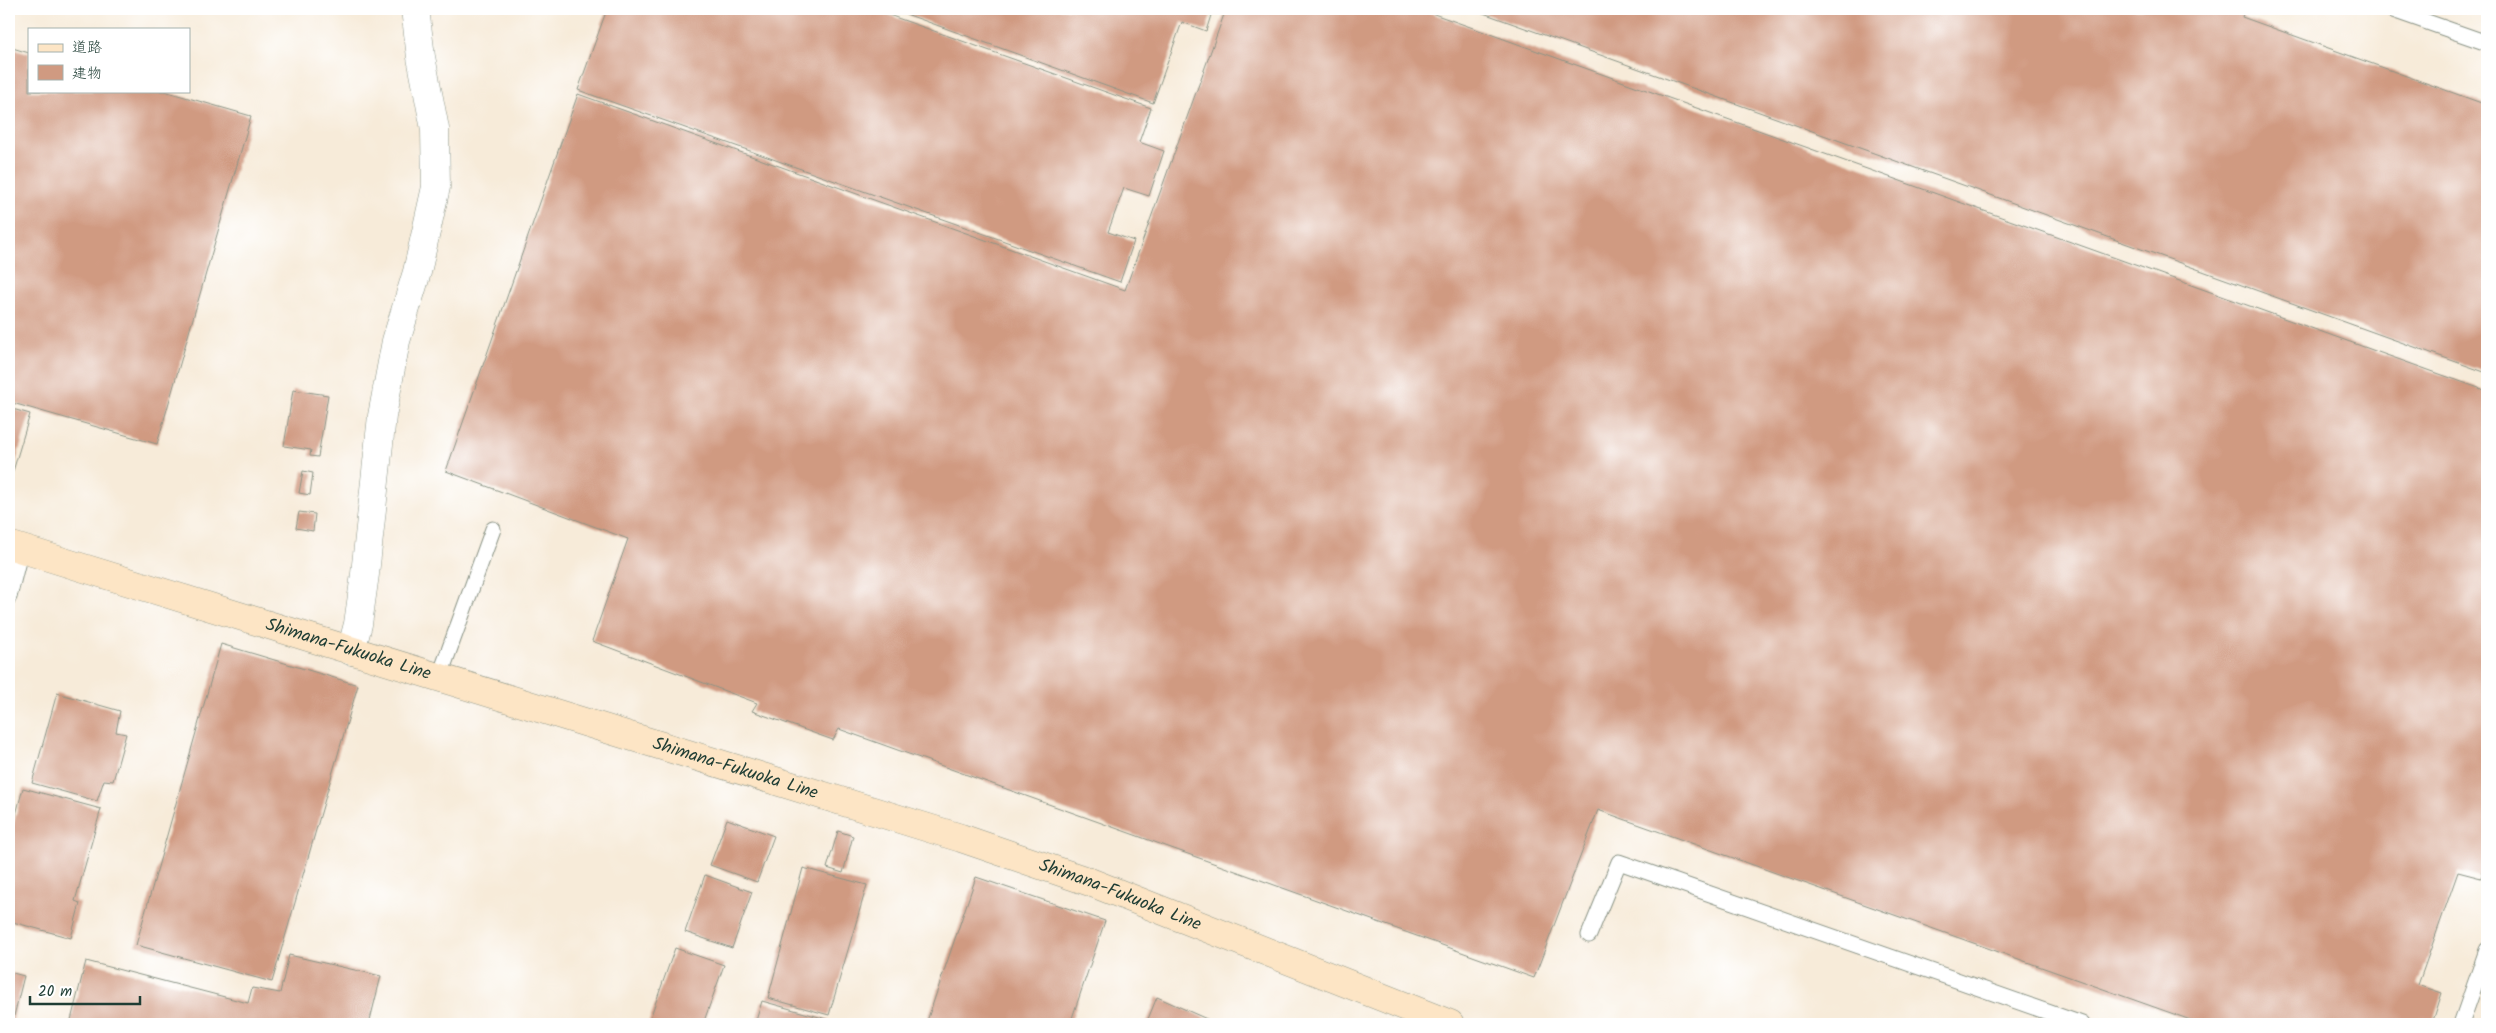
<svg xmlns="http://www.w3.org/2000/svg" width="2496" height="1033" font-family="Kalam,'Klee One',sans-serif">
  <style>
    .building { fill: #d09a81 }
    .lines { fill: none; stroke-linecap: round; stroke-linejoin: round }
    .lane-casing { stroke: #8b9486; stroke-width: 17 }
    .street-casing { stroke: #8b9486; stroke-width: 29 }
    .secondary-casing { stroke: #8b9486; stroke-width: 29 }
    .lane { stroke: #fff; stroke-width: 15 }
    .street { stroke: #fff; stroke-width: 28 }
    .secondary { stroke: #fde5c5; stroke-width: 28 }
    .labels { text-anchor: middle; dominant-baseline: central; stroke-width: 5; stroke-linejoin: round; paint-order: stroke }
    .street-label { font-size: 18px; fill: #1f3d34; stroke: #fff }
  </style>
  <rect width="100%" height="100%" fill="#fff"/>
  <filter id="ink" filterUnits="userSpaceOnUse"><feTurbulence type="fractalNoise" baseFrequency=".02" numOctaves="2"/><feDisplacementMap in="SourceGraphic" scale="10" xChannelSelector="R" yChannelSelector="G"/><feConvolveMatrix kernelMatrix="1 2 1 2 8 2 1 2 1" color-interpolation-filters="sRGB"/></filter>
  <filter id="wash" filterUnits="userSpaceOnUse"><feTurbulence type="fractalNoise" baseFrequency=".0096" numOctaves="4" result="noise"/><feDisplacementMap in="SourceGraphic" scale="20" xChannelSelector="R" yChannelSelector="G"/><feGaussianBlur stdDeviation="1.12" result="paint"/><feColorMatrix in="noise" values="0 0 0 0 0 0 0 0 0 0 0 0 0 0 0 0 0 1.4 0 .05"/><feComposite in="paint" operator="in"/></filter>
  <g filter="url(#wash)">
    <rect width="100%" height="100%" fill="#f7ebd9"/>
    <g id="blocks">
      <g class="building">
        <path d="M 607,9 L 872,9 L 1151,108 L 1139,142 L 1164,151 L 1149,196 L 1124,188 L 1108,232 L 1134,241 L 1120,282 L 578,90 Z"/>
        <path d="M 892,9 L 1213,9 L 1206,31 L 1182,22 L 1153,103 Z"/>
        <path d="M 1226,9 L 1420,9 L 2487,391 L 2487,860 L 2481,878 L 2458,872 L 2418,985 L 2442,993 L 2432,1024 L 2202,1024 L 1598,810 L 1534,978 L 839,729 L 833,740 L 752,711 L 757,703 L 592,641 L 628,539 L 446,471 L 578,94 L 1125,290 Z"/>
        <path d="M 1472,9 L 2245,9 L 2242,17 L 2487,105 L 2487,373 Z"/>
        <path d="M 9,47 L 29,53 L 29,91 L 164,91 L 251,116 L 157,444 L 9,402 Z"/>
        <path d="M 293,390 L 328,395 L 318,457 L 310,456 L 311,450 L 284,446 Z"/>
        <path d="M 9,408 L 30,414 L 11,478 L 9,477 Z"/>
        <path d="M 303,471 L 313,473 L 310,495 L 299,493 Z"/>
        <path d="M 299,512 L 315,514 L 313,531 L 296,528 Z"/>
        <path d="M 221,644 L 358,685 L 272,982 L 136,945 Z"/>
        <path d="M 57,693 L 120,711 L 116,732 L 126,734 L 113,781 L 104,780 L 97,801 L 32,783 Z"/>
        <path d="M 23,788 L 101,809 L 75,901 L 80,903 L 71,938 L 9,921 L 9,892 L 12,880 L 9,879 L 9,841 Z"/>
        <path d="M 727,819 L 774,836 L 757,882 L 710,865 Z"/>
        <path d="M 838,831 L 853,836 L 843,873 L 827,868 Z"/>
        <path d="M 803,868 L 867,885 L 829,1015 L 768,998 Z"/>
        <path d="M 705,875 L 752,892 L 732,948 L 685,932 Z"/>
        <path d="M 976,877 L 1105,921 L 1070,1024 L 926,1024 Z"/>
        <path d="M 675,948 L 724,965 L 703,1024 L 648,1024 Z"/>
        <path d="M 289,955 L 381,976 L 369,1024 L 70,1024 L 86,961 L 248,1003 L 252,988 L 280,993 Z"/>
        <path d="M 9,972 L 24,976 L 12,1024 L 9,1024 Z"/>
        <path d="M 1157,997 L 1209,1020 L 1207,1024 L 1146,1024 Z"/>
        <path d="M 762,1001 L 830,1020 L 829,1024 L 755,1024 Z"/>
      </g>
    </g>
  </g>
  <g filter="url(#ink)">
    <use href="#blocks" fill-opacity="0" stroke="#8b9486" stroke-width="1"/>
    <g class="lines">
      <defs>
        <g id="lane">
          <path d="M 2390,9 L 2487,43"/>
          <path d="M 9,597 L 21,549"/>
          <path d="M 439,678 L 493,529"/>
          <path d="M 1589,935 L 1619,862 L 2082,1024"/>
          <path d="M 2461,1024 L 2487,950"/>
        </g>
        <path id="street" d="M 351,651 L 358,624 L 365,574 L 382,416 L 396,341 L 417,272 L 436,187 L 435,129 L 421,57 L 415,9"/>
        <g id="secondary">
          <path id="s1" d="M 9,545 L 961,838 L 1090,882 L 1450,1024"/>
        </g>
      </defs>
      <use href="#lane" class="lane-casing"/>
      <use href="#street" class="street-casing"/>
      <use href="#secondary" class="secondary-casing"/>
      <use href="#lane" class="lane"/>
      <use href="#street" class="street"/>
      <use href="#secondary" class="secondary"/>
    </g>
  </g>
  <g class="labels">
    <g class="street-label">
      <text stroke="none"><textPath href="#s1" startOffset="355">Shimana-Fukuoka Line</textPath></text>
      <text stroke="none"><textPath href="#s1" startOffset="760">Shimana-Fukuoka Line</textPath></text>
      <text stroke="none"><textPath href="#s1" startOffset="1165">Shimana-Fukuoka Line</textPath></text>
    </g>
  </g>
  <rect width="2496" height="1033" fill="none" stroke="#fff" stroke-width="30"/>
  <rect x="28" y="28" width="162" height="65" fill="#ffffff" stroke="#a5b1ae"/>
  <rect x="38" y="44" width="25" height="8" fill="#fde5c5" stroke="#a5b1ae"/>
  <text x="72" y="52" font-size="15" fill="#1f3d34">道路</text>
  <rect x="38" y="65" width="25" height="15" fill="#d09a81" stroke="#a5b1ae"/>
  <text x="72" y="78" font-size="15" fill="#1f3d34">建物</text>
  <path d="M30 996v8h110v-8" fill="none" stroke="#1f3d34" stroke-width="2.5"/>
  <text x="38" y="996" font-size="15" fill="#1f3d34" stroke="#ffffff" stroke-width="4" paint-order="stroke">20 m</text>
</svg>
